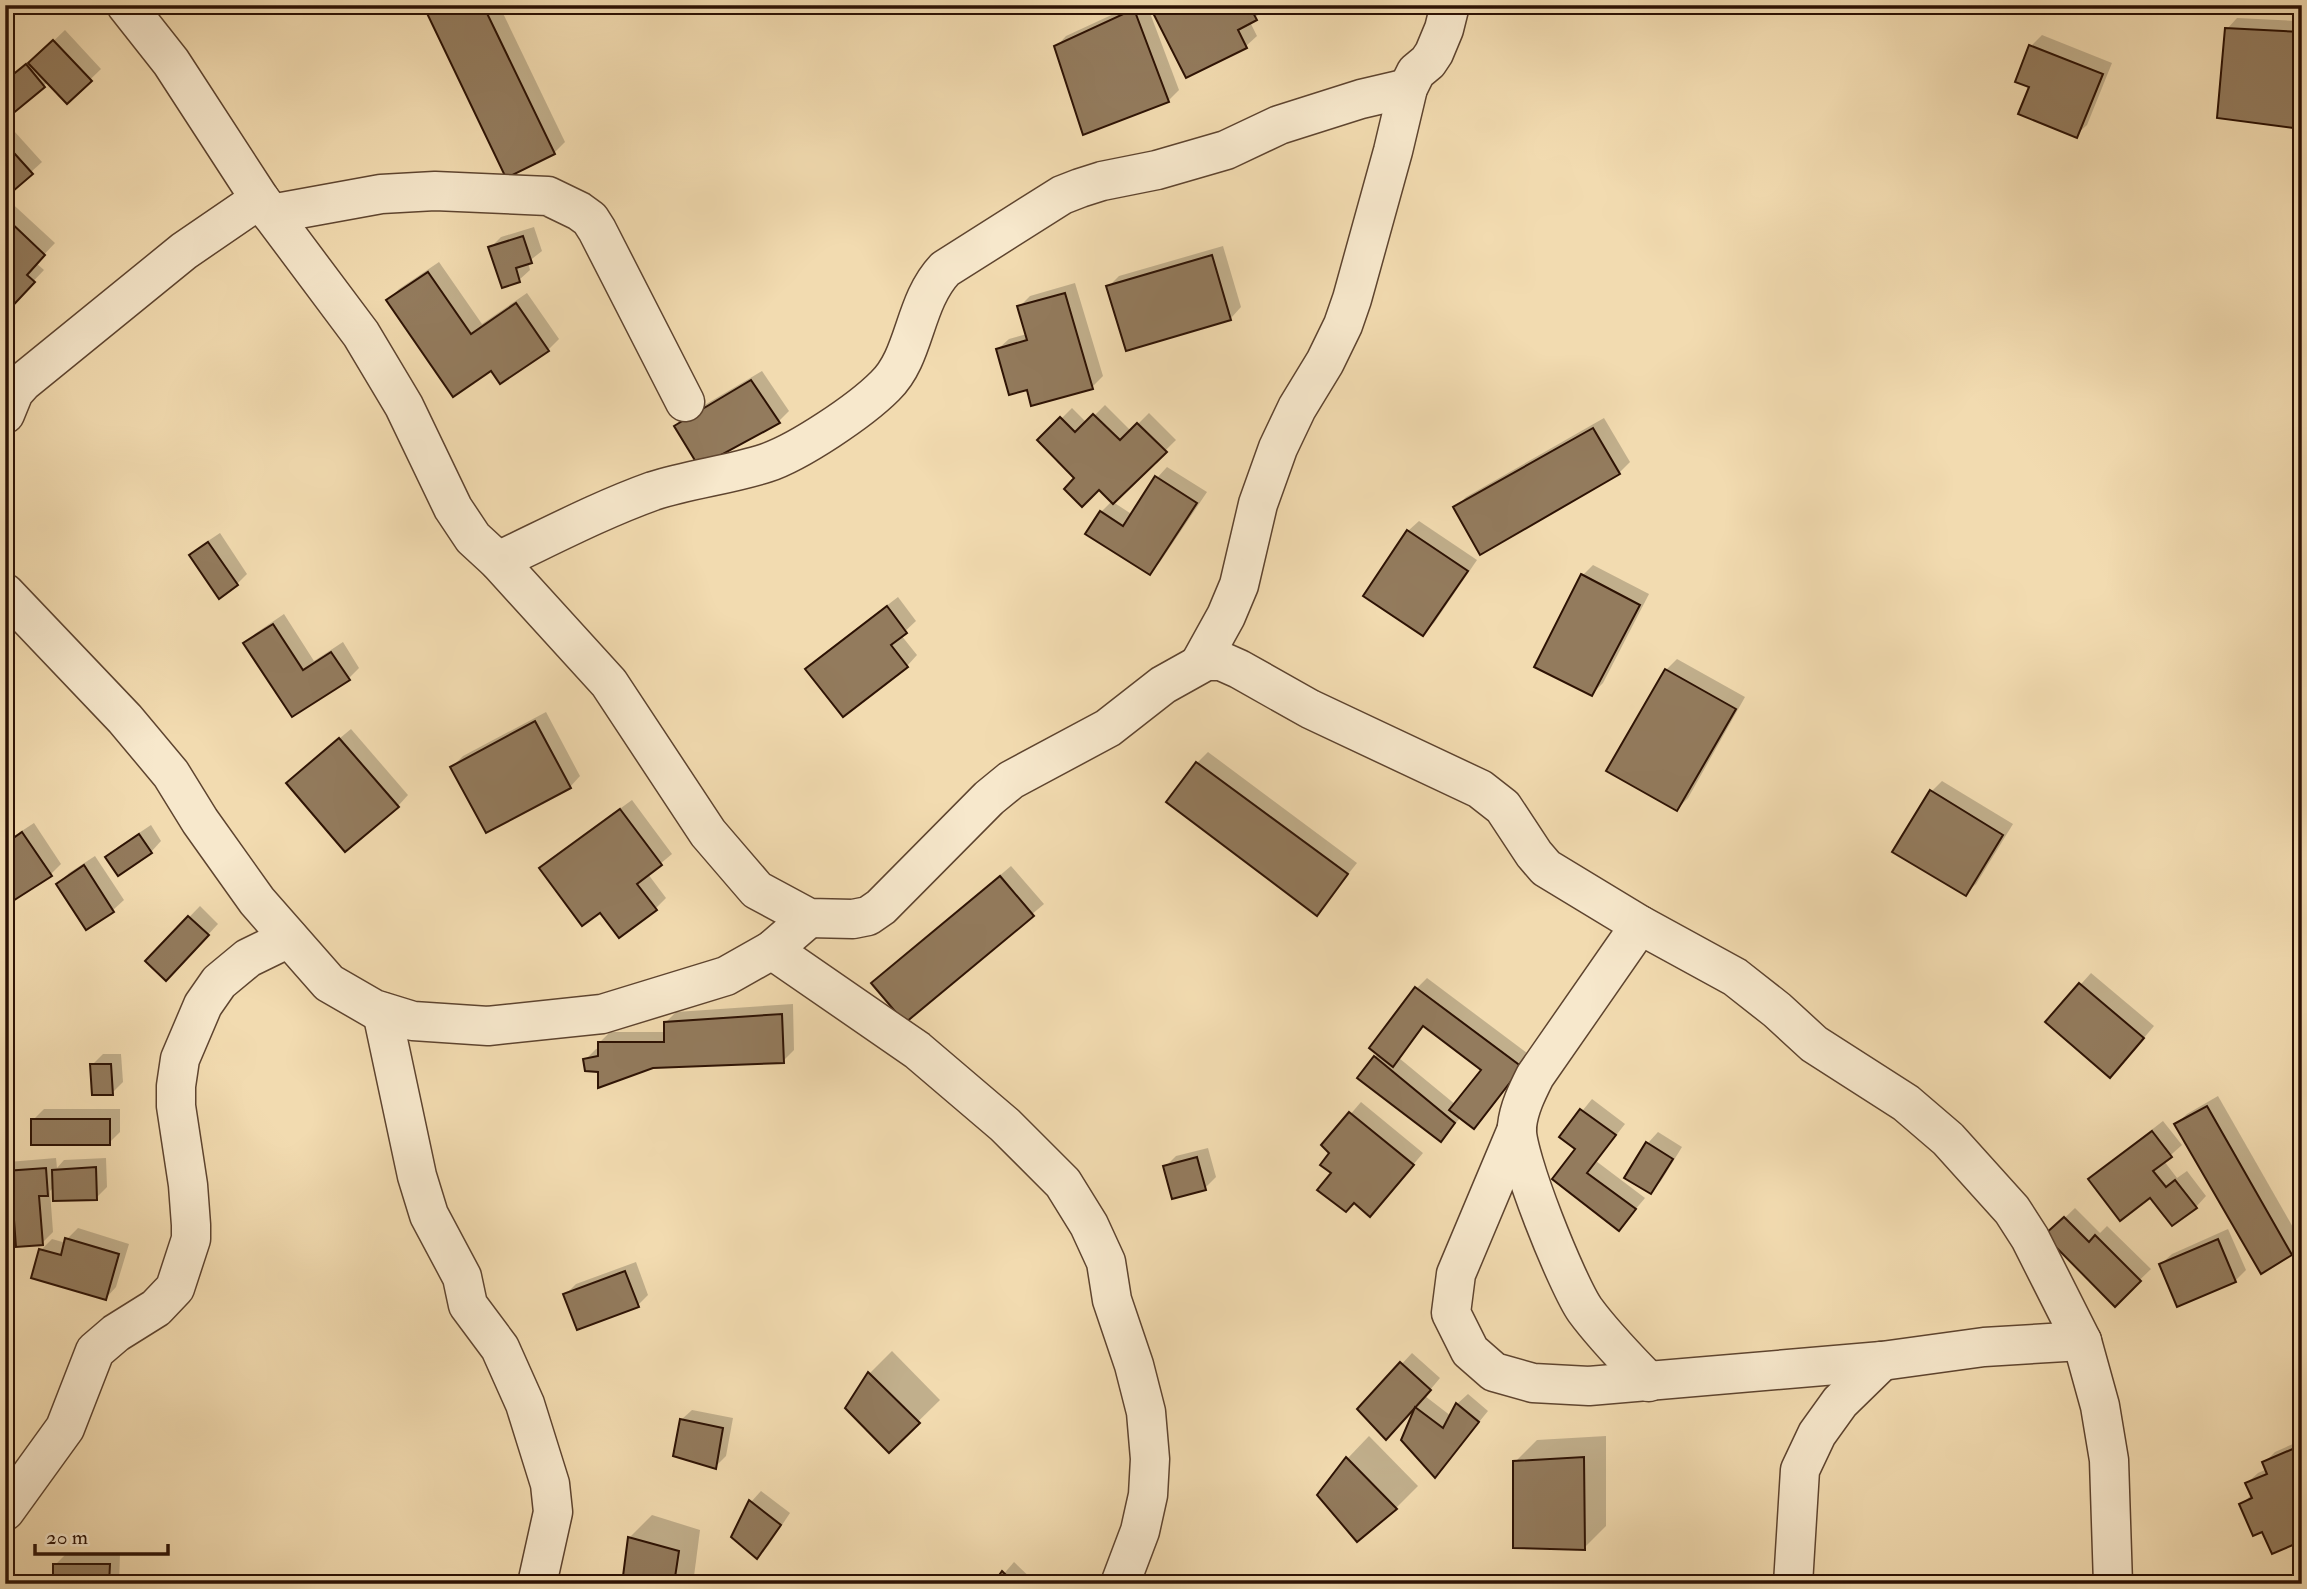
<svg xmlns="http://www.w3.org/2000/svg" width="2307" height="1589" font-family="'IM FELL Double Pica',serif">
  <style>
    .shadow { fill: #0003; fill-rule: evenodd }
    .building { fill: #937b5d; stroke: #2d1204; stroke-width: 2 }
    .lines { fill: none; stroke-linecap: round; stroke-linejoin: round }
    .street-casing { stroke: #5e442f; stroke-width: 41 }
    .street { stroke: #f7e8cc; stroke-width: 38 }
  </style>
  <rect width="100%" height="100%" fill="#f2dbb0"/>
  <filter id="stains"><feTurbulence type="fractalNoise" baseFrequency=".00286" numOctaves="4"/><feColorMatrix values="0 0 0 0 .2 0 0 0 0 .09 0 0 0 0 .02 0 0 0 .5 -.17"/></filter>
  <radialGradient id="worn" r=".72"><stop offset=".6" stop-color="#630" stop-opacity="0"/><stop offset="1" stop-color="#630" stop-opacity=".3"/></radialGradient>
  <g class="shadow">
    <path d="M 425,5 L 499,5 L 565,142 L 554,153 Z"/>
    <path d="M 1133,5 L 1147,5 L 1179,90 L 1168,101 L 1056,47 L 1066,36 Z"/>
    <path d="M 1151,5 L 1265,5 L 1266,8 L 1250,22 L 1257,36 L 1246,46 Z"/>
    <path d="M 2302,5 L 2302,127 L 2227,29 L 2237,18 L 2296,21 Z"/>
    <path d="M 65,30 L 101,69 L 67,102 L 48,82 L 5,117 L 5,81 L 38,56 Z"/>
    <path d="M 2042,35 L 2112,63 L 2087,125 L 2076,135 L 2031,86 L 2017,81 L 2031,46 Z"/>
    <path d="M 5,121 L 42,162 L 31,172 L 5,182 Z"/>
    <path d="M 5,197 L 55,243 L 36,263 L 44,270 L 5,311 Z"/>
    <path d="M 534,227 L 542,251 L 528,262 L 530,270 L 519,280 L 490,248 L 501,237 Z"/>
    <path d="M 1223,246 L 1241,307 L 1231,318 L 1127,349 L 1108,287 L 1119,276 Z"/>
    <path d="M 439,262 L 482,324 L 527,293 L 559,339 L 548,350 L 492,369 L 388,300 L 399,289 Z"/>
    <path d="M 1075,283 L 1103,376 L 1092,387 L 1028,388 L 998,349 L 1009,339 L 1027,334 L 1019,307 L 1030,296 Z"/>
    <path d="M 762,371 L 789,411 L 778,422 L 676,427 L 686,416 Z"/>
    <path d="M 1105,405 L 1131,431 L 1149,413 L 1176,440 L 1113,502 L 1133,515 L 1157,478 L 1167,467 L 1207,492 L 1160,562 L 1150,573 L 1101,512 L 1112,501 L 1099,487 L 1077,478 L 1040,440 L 1072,408 L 1087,423 Z"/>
    <path d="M 1604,418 L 1630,462 L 1619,473 L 1481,552 L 1455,508 L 1466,497 Z"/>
    <path d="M 1419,521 L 1477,560 L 1434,623 L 1423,634 L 1408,531 Z"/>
    <path d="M 220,533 L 247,574 L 237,584 L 191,555 L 202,545 Z"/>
    <path d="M 1593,565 L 1649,594 L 1603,683 L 1592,694 L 1583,575 Z"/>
    <path d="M 898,597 L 916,621 L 901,635 L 917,655 L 907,666 L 808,669 L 818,658 Z"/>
    <path d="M 284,614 L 314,661 L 343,642 L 359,668 L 349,678 L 293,714 L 245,643 L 256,633 Z"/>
    <path d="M 1677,659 L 1745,697 L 1688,798 L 1677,809 L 1666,670 Z"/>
    <path d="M 546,712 L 580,776 L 570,787 L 452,767 L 463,756 Z"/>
    <path d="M 351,729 L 408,795 L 398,806 L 299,772 Z"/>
    <path d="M 1208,752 L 1357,863 L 1317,913 L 1168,802 L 1197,763 Z"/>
    <path d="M 1942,781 L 2013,824 L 1976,884 L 1965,894 L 1932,791 Z"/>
    <path d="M 632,800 L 672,854 L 648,874 L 666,898 L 655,909 L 601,910 L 542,869 L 552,858 Z"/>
    <path d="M 34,823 L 61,864 L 51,874 L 5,904 L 5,842 Z"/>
    <path d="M 151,825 L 161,841 L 151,852 L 108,858 L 118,847 Z"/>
    <path d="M 95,856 L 124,900 L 113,910 L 87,927 L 58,884 L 69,873 Z"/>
    <path d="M 1011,866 L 1044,904 L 906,1021 L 873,983 Z"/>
    <path d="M 200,906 L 218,924 L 177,968 L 147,961 Z"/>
    <path d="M 2091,973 L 2154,1026 L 2121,1065 L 2047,1022 Z"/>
    <path d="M 1427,978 L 1531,1056 L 1485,1116 L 1474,1127 L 1461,1117 L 1441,1140 L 1359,1077 L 1378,1053 L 1417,988 ZM 1425,1025 L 1484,1069 L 1456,1105 L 1399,1058 Z"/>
    <path d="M 793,1004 L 794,1050 L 783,1061 L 600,1070 L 585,1060 L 596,1049 L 600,1048 L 600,1042 L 610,1032 L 666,1032 L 666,1022 L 676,1012 Z"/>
    <path d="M 103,1054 L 121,1054 L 123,1082 L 112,1093 L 92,1065 Z"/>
    <path d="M 2218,1096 L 2302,1243 L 2291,1254 L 2261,1271 L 2176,1124 L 2187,1114 Z"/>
    <path d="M 1592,1099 L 1625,1124 L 1596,1161 L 1645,1198 L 1619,1229 L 1554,1179 L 1577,1149 L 1561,1137 Z"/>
    <path d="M 1361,1102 L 1423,1153 L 1380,1204 L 1354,1201 L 1333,1173 L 1332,1153 L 1324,1145 Z"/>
    <path d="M 44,1109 L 120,1109 L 120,1132 L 109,1143 L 33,1120 Z"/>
    <path d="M 2163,1121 L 2182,1145 L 2164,1161 L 2177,1178 L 2187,1171 L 2206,1196 L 2196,1207 L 2090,1179 L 2101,1169 Z"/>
    <path d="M 1658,1132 L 1682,1147 L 1661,1181 L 1651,1192 L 1627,1177 L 1648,1143 Z"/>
    <path d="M 1208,1148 L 1216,1177 L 1205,1188 L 1165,1167 L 1176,1156 Z"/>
    <path d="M 56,1158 L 57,1168 L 64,1160 L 106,1158 L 107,1187 L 96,1198 L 54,1187 L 50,1191 L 53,1232 L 42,1243 L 14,1191 L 5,1191 L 5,1165 L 8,1162 Z"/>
    <path d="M 2075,1208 L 2100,1233 L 2107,1226 L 2151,1269 L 2115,1304 L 2047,1235 Z"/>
    <path d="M 78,1228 L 129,1244 L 116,1287 L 106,1298 L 41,1250 L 52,1239 L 66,1243 L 67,1239 Z"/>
    <path d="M 2228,1229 L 2246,1270 L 2235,1281 L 2161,1264 L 2172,1254 Z"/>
    <path d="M 636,1262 L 648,1295 L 638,1305 L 565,1295 L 576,1284 Z"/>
    <path d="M 892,1351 L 940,1400 L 889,1450 L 847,1407 L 870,1373 Z"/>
    <path d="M 1412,1353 L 1440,1378 L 1425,1396 L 1451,1416 L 1457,1404 L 1468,1394 L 1488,1411 L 1435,1476 L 1403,1440 L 1419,1403 L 1360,1409 Z"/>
    <path d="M 692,1410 L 733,1418 L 726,1456 L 715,1467 L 681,1420 Z"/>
    <path d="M 1369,1436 L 1418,1486 L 1396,1508 L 1358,1539 L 1320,1495 L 1348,1458 Z"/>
    <path d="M 1606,1436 L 1606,1526 L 1584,1548 L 1515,1462 L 1537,1440 Z"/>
    <path d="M 2302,1440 L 2302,1514 L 2263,1530 L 2241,1505 L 2252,1494 L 2247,1483 L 2258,1473 L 2267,1469 L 2264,1463 L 2275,1452 Z"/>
    <path d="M 761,1491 L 790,1513 L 768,1546 L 757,1556 L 751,1502 Z"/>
    <path d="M 652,1515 L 700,1530 L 693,1584 L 624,1584 L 630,1537 Z"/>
    <path d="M 66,1554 L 120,1554 L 119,1584 L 55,1584 L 55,1565 Z"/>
    <path d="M 1014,1562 L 1037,1584 L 995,1584 Z"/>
  </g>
  <g class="building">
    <path d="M 423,5 L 483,5 L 555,154 L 506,178 Z"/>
    <path d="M 1149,5 L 1249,5 L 1257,20 L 1238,30 L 1247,48 L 1186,78 Z"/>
    <path d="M 2205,5 L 2286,5 L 2286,9 Z"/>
    <rect x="2294" y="5" width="8" height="18"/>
    <path d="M 1134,9 L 1169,102 L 1083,135 L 1054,46 Z"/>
    <path d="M 2225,28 L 2302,32 L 2302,129 L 2217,118 Z"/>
    <path d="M 53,40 L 92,81 L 67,104 L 28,63 Z"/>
    <path d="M 2029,45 L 2103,74 L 2077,138 L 2018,114 L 2029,87 L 2015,82 Z"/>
    <path d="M 26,64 L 45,87 L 5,120 L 5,81 Z"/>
    <path d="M 5,143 L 33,174 L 12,192 L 5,185 Z"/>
    <path d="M 5,217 L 45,255 L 27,275 L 35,282 L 5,314 Z"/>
    <path d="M 523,236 L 532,263 L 516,268 L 520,282 L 502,288 L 488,247 Z"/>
    <path d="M 1212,255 L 1231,320 L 1126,351 L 1106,286 Z"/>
    <path d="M 428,272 L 471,334 L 516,303 L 549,351 L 500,384 L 491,371 L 453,397 L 386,300 Z"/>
    <path d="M 1065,293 L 1093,389 L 1031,406 L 1027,390 L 1009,395 L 996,349 L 1027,340 L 1017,306 Z"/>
    <path d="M 751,380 L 780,423 L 699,467 L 674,426 Z"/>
    <path d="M 1093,414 L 1120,440 L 1137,423 L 1167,452 L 1113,504 L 1099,490 L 1082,507 L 1064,489 L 1074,478 L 1037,440 L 1060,417 L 1075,432 Z"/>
    <path d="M 1593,428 L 1620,474 L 1480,555 L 1453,507 Z"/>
    <path d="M 1155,476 L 1197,503 L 1150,575 L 1085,534 L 1100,511 L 1123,526 Z"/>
    <path d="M 1407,530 L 1468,571 L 1423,636 L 1363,596 Z"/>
    <path d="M 208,542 L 238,585 L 219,599 L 189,555 Z"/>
    <path d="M 1581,574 L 1640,605 L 1592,696 L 1534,667 Z"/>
    <path d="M 887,606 L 907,633 L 891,645 L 908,667 L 843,717 L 805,669 Z"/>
    <path d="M 273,624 L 303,670 L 331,652 L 350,680 L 292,717 L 243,643 Z"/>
    <path d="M 1665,669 L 1736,709 L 1677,811 L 1606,771 Z"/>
    <path d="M 535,721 L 571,788 L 486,833 L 450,767 Z"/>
    <path d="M 339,738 L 399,807 L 345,852 L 286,783 Z"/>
    <path d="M 1196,762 L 1348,874 L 1317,916 L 1166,802 Z"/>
    <path d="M 1930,790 L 2003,835 L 1966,896 L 1892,852 Z"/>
    <path d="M 620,809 L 662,865 L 637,884 L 657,910 L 619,938 L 600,913 L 582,926 L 539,868 Z"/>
    <path d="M 22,832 L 52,876 L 5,906 L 5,844 Z"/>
    <path d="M 139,834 L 152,853 L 118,876 L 105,857 Z"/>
    <path d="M 84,865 L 114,912 L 86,930 L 56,884 Z"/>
    <path d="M 1000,876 L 1034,916 L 905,1023 L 871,983 Z"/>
    <path d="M 188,916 L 209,935 L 166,981 L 145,961 Z"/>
    <path d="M 2079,983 L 2144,1038 L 2110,1078 L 2045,1022 Z"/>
    <path d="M 1415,987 L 1522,1067 L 1474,1129 L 1449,1110 L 1481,1070 L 1423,1026 L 1393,1067 L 1369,1048 Z"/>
    <path d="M 782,1014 L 784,1063 L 653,1068 L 598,1088 L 598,1072 L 585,1071 L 583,1059 L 598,1056 L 598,1042 L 664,1042 L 664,1022 Z"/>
    <path d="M 1374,1056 L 1455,1123 L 1441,1142 L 1357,1078 Z"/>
    <path d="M 90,1064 L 111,1064 L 113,1095 L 92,1095 Z"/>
    <path d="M 2207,1106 L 2292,1255 L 2261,1274 L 2174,1124 Z"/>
    <path d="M 1580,1109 L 1616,1135 L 1587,1173 L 1636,1209 L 1619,1231 L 1552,1179 L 1575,1149 L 1559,1137 Z"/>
    <path d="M 1349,1112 L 1414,1165 L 1370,1217 L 1354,1203 L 1346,1212 L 1317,1190 L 1331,1173 L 1320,1165 L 1329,1153 L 1321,1145 Z"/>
    <rect x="31" y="1119" width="79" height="26"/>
    <path d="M 2152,1131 L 2172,1157 L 2153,1171 L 2166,1187 L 2175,1180 L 2197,1208 L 2172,1226 L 2150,1198 L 2120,1221 L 2088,1179 Z"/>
    <path d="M 1646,1142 L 1673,1159 L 1651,1194 L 1624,1178 Z"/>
    <path d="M 1197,1157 L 1206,1190 L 1172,1199 L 1163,1166 Z"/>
    <path d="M 96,1167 L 97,1200 L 53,1201 L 52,1170 Z"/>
    <path d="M 46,1168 L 48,1196 L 39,1196 L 43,1245 L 16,1247 L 12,1193 L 5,1193 L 5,1171 Z"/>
    <path d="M 2064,1217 L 2089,1242 L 2095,1235 L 2141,1281 L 2115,1307 L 2044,1235 Z"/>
    <path d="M 65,1238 L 119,1254 L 106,1300 L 31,1278 L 39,1249 L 61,1255 Z"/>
    <path d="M 2218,1239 L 2236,1282 L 2177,1307 L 2159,1264 Z"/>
    <path d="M 625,1271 L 639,1307 L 577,1330 L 563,1294 Z"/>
    <path d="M 1400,1362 L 1431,1390 L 1386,1440 L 1357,1409 Z"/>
    <path d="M 868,1372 L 920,1423 L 889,1453 L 845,1408 Z"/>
    <path d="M 1456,1403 L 1479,1422 L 1435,1478 L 1401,1440 L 1415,1407 L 1443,1428 Z"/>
    <path d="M 680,1419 L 723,1428 L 716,1469 L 673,1456 Z"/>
    <path d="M 2302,1445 L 2302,1541 L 2272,1554 L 2262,1532 L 2253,1536 L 2239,1504 L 2252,1498 L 2245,1483 L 2267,1474 L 2262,1462 Z"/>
    <path d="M 1346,1457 L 1397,1509 L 1357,1542 L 1317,1495 Z"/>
    <path d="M 1584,1457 L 1585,1550 L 1513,1548 L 1513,1461 Z"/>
    <path d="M 749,1500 L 781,1525 L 757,1559 L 731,1537 Z"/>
    <path d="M 628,1537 L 679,1551 L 674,1584 L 622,1584 Z"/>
    <path d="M 53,1564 L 110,1564 L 109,1584 L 53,1584 Z"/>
    <path d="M 1002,1571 L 1015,1584 L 993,1584 Z"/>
  </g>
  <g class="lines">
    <defs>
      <g id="street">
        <path d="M 126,5 L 171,62 L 260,199 L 361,334 L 404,406 L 453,508 L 473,538 L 498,561 L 609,683 L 708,833 L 757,890 L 809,918 L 853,919 L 868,916 L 881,907 L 989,798 L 1011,780 L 1108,728 L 1163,685 L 1206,661 L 1221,661 L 1239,669 L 1310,709 L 1480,789 L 1503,807 L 1534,854 L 1546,868 L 1640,925 L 1735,977 L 1777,1010 L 1814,1044 L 1906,1103 L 1948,1139 L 2012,1210 L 2030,1238 L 2082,1341 L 2100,1406 L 2109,1460 L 2113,1584"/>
        <path d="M 271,214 L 381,194 L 435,191 L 548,196 L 579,211 L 590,219 L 597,230 L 685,402"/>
        <path d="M 5,414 L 14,392 L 23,382 L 184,251 L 260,199"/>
        <path d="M 498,561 C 549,537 600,510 653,491 C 690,479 729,475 766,463 C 799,452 860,411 885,386 C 916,356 913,303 945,269 L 1062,195 L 1080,188 L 1102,181 L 1157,170 L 1226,150 L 1279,125 L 1361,99 L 1408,88"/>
        <path d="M 5,593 L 125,719 L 171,774 L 200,821 L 257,901 L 329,983 L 374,1009 L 413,1021 L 488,1026 L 602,1014 L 726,976 L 772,950 L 809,918"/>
        <path d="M 1200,663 L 1226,616 L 1239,585 L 1258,504 L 1278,448 L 1297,408 L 1325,362 L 1343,325 L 1352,299 L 1393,151 L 1408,88 L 1416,72 L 1428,62 L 1434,53 L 1444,29 L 1450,5"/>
        <path d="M 1640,925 L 1535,1076 C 1527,1092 1519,1108 1517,1126 C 1514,1154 1568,1286 1585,1310 C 1604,1336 1627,1359 1649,1382"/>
        <path d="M 772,950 L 917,1050 L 1005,1125 L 1063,1183 L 1089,1225 L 1106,1262 L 1112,1300 L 1134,1365 L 1146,1412 L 1150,1459 L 1148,1495 L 1140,1531 L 1120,1584"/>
        <path d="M 382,1012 L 417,1176 L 429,1215 L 462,1277 L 468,1305 L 500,1348 L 525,1404 L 550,1484 L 553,1512 L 537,1584"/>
        <path d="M 1517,1129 L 1456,1274 L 1451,1313 L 1470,1351 L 1494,1372 L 1533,1383 L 1589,1386 L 1882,1361 L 1984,1347 L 2082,1341"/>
        <path d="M 5,1511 L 65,1428 L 95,1351 L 116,1333 L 156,1308 L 175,1288 L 191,1239 L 191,1225 L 188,1185 L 176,1106 L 176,1086 L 180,1059 L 203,1005 L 219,982 L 248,958 L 289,938"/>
        <path d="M 1793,1584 L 1800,1470 L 1817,1434 L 1840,1402 L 1882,1361"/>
      </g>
    </defs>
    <use href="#street" class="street-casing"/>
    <use href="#street" class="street"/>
  </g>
  <rect width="2307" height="1589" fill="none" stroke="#f2dbb0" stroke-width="28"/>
  <rect x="7" y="7" width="2293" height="1575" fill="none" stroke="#2d1204" stroke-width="3.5"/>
  <rect x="14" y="14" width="2279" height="1561" fill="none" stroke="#2d1204" stroke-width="2"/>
  <path d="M35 1544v10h133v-10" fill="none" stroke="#2d1204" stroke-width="3.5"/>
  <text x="46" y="1544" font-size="21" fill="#2d1204" stroke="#f7e8cc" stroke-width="5" paint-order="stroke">20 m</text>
  <rect width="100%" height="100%" filter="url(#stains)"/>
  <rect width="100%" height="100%" fill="url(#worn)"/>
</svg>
